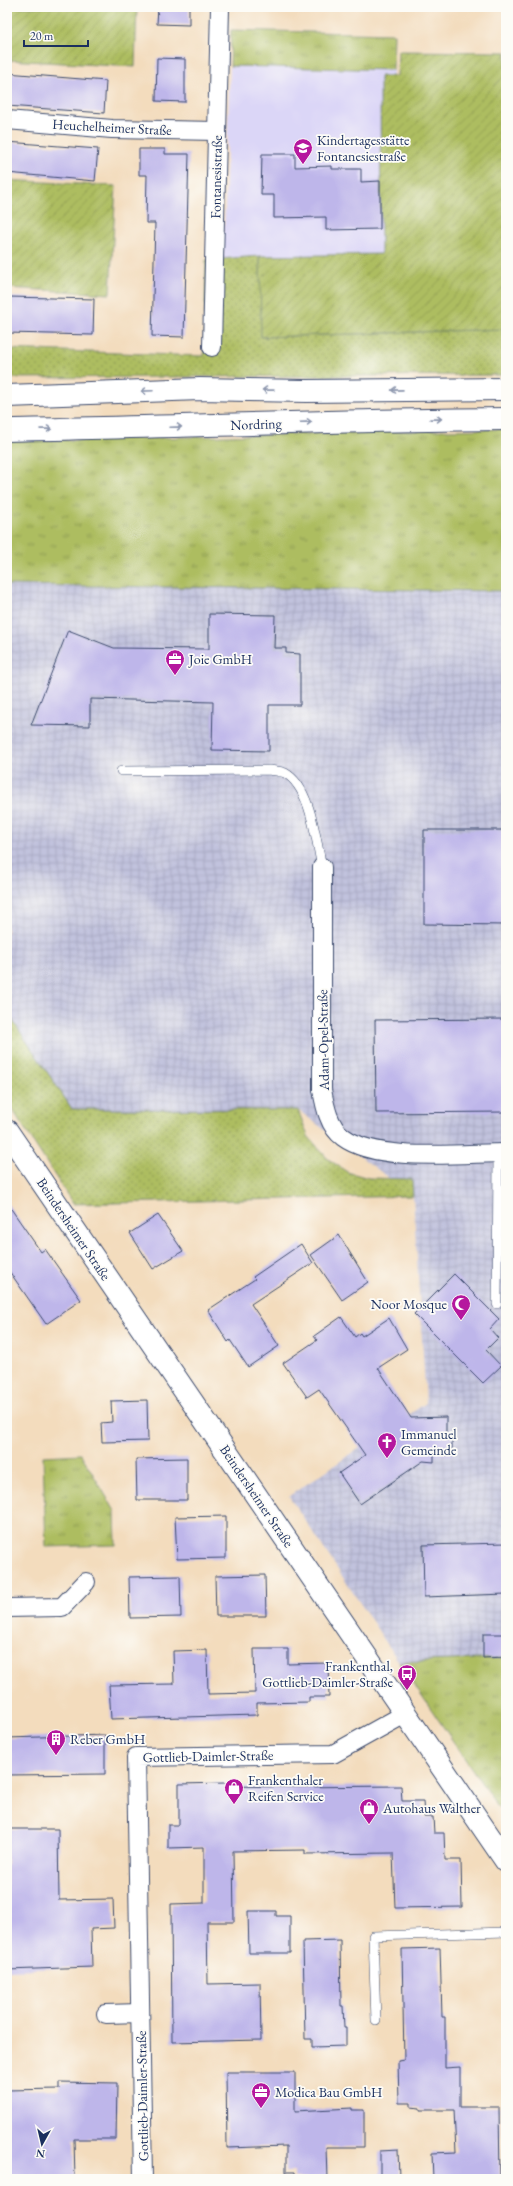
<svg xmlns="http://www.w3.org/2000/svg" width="513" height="2186" font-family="'EB Garamond',serif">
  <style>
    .built { fill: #dbd6f7 }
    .industrial { fill: url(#industrial-grid) }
    .grass { fill: url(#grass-dots); stroke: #647660 }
    .park { fill: url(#park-tufts); stroke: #647660 }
    .garden { fill: url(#garden-furrows); stroke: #647660 }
    .building { fill: #beb6ea }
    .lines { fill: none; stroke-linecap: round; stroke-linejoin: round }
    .service-casing { stroke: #3b496c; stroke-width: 10 }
    .minor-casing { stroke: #3b496c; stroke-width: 20 }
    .tertiary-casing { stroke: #3b496c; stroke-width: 24 }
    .secondary-casing { stroke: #3b496c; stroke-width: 24 }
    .service { stroke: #fff; stroke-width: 9 }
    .minor { stroke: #fff; stroke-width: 18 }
    .tertiary { stroke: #fff; stroke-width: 22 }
    .secondary { stroke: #fff; stroke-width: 22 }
    .oneway { stroke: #8d97ae }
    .labels { text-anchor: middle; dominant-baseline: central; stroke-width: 3.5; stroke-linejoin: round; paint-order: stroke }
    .street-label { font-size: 14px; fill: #1b2f5e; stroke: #fdfcf7 }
    .poi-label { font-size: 14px; fill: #1b2f5e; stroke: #fdfcf7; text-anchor: start }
  </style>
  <defs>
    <pattern id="industrial-grid" width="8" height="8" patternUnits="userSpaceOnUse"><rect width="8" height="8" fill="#c1c2dd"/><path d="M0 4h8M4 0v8" fill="none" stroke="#a5a7c0"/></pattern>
    <pattern id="grass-dots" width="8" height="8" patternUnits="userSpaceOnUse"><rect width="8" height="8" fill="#adbd61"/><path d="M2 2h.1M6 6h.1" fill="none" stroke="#8c9a53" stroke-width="1.8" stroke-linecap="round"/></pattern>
    <pattern id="park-tufts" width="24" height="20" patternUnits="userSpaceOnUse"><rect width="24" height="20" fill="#adbd61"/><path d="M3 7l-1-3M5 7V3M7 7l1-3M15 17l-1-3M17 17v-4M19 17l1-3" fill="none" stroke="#8c9a53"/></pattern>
    <pattern id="garden-furrows" width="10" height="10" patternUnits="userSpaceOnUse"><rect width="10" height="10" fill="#adbd61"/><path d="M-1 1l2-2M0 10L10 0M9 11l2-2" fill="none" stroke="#8c9a53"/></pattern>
  </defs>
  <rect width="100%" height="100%" fill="#fdfcf7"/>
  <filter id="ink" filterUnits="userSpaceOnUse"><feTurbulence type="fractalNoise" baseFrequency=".025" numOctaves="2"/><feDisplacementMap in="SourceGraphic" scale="8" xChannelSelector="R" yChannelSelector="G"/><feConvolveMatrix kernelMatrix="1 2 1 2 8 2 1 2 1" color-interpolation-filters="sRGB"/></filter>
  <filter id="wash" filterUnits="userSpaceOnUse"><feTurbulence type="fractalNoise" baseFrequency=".012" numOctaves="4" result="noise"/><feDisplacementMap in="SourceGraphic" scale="16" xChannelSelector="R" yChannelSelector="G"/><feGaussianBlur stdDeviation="0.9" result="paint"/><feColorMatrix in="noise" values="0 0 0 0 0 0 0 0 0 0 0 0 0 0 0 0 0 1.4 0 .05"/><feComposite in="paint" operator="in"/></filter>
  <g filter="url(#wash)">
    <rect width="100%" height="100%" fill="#f3dcbd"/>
    <path class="built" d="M 230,66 L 393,70 L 393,76 L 380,76 L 381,254 L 260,256 L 223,260 Z"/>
    <path class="industrial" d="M 7,585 L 506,591 L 506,1658 L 399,1662 L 289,1496 L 426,1403 L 413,1196 L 298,1110 L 72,1109 L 7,1012 Z"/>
    <g class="grass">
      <path d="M 260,256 L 262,337 L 506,329 L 506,375 L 7,378 L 7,349 L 204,356 L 206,260 Z"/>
      <path d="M 7,1012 L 72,1109 L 298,1110 L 308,1136 L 327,1158 L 347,1172 L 369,1178 L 412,1179 L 413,1196 L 73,1204 L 7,1101 Z"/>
    </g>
    <g class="park">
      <path d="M 231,30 L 394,34 L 393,70 L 230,66 Z"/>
      <path d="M 506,429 L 506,591 L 7,585 L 7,441 C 173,439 340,431 506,429 Z"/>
      <path d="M 81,1454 L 115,1511 L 116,1545 L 46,1547 L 43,1456 Z"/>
      <path d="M 506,1658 L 506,1819 L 399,1662 Z"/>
    </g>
    <g class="garden">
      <path d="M 7,7 L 137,7 L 135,67 L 7,60 Z"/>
      <path d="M 398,51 L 506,52 L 506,329 L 261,337 L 260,256 L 381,254 L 380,76 L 397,76 Z"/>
      <path d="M 7,180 L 116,186 L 110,294 L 7,288 Z"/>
    </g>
    <g id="blocks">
      <g class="building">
        <path d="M 158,7 L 189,7 L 189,25 L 157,24 Z"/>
        <path d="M 157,58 L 185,59 L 185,102 L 156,101 Z"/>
        <path d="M 7,73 L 106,81 L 104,113 L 7,106 Z"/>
        <path d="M 7,142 L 98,149 L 95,181 L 7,173 Z"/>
        <path d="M 139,149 L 165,149 L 165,154 L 189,154 L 184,337 L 152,336 L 155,223 L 146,223 L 147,175 L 139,175 Z"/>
        <path d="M 262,154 L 295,154 L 295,167 L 332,166 L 332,169 L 361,169 L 361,182 L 380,181 L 380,229 L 326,230 L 326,217 L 274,218 L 274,195 L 261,195 Z"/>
        <path d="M 9,297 L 94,299 L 93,335 L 8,333 Z"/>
        <path d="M 209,614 L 275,615 L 274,648 L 286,648 L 286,653 L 300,654 L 300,705 L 269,705 L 269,751 L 212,750 L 213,702 L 90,699 L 90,726 L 31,725 L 68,630 L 114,648 L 209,649 Z"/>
        <path d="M 424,830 L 506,830 L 506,925 L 424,924 Z"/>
        <path d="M 506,1019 L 506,1112 L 376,1113 L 375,1020 Z"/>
        <path d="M 7,1203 L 41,1252 L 45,1249 L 81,1300 L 46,1324 L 7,1268 Z"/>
        <path d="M 158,1215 L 183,1251 L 153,1269 L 130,1233 Z"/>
        <path d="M 339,1235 L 368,1282 L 342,1300 L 311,1255 Z"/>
        <path d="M 301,1244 L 313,1263 L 251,1304 L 279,1346 L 248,1367 L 230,1340 L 228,1342 L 208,1310 L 255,1279 L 253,1277 Z"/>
        <path d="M 454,1274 L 499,1319 L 490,1329 L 498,1338 L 486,1350 L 501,1366 L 483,1383 L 414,1314 Z"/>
        <path d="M 341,1317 L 355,1337 L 360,1333 L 362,1336 L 389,1318 L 407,1349 L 378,1368 L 411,1418 L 446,1417 L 446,1436 L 452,1436 L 452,1455 L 434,1455 L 434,1462 L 423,1461 L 360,1504 L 339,1473 L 365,1455 L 319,1389 L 307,1397 L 283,1363 L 317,1340 L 314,1336 Z"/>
        <path d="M 147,1400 L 148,1441 L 102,1442 L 101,1423 L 112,1422 L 111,1401 Z"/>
        <path d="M 187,1458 L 187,1500 L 137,1500 L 136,1459 Z"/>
        <path d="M 226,1516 L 226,1558 L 177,1559 L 175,1517 Z"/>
        <path d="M 506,1543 L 506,1594 L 424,1597 L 423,1545 Z"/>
        <path d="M 265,1575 L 266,1616 L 216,1616 L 215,1576 Z"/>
        <path d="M 180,1576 L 181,1617 L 130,1618 L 129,1577 Z"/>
        <path d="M 483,1634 L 506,1634 L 506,1657 L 483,1658 Z"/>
        <path d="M 254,1649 L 288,1649 L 288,1664 L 328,1663 L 329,1697 L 309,1697 L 309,1702 L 257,1703 L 257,1715 L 111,1719 L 109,1685 L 174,1684 L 173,1651 L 207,1650 L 208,1694 L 255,1693 Z"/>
        <path d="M 105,1735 L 105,1774 L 7,1775 L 7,1738 Z"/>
        <path d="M 225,1783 L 228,1786 L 289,1787 L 401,1786 L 402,1801 L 423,1801 L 424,1817 L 433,1817 L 434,1833 L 444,1833 L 445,1860 L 461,1860 L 462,1907 L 395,1908 L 393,1853 L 305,1854 L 305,1850 L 233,1851 L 234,1922 L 207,1922 L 208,1984 L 260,1983 L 261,2040 L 172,2042 L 171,1904 L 204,1903 L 204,1847 L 168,1848 L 168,1825 L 179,1825 L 179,1784 Z"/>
        <path d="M 7,1829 L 58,1829 L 59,1900 L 113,1899 L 114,1928 L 91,1929 L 92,1967 L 7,1970 Z"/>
        <path d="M 248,1911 L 276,1911 L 276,1916 L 290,1916 L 290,1953 L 249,1953 Z"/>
        <path d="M 340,1940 L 341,2006 L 343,2006 L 344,2028 L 346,2028 L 346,2046 L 312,2047 L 312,2039 L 305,2039 L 303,1941 Z"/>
        <path d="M 440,1948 L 442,2017 L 445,2017 L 445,2068 L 460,2067 L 460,2107 L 499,2107 L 500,2179 L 433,2179 L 432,2153 L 456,2152 L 454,2110 L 420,2110 L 420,2108 L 411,2107 L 411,2103 L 399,2103 L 398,2061 L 404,2060 L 402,1949 Z"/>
        <path d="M 226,2072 L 295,2072 L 295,2111 L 352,2108 L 352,2110 L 364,2110 L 364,2147 L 326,2147 L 327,2179 L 294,2179 L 294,2172 L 286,2172 L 286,2146 L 227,2148 Z"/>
        <path d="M 59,2082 L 117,2083 L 116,2139 L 74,2139 L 75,2179 L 7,2179 L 7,2090 L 59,2089 Z"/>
        <path d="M 398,2150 L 399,2177 L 380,2178 L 380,2151 Z"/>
      </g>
    </g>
  </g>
  <g filter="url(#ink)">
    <use href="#blocks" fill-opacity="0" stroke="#3b496c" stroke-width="1"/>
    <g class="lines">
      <defs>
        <g id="service">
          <path d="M 121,771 L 269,770 C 274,771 280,771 285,773 C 311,787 316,841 322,867"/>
          <path d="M 497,1304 L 498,1153"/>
          <path d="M 376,2020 L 373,1936 L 506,1932"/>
        </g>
        <g id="minor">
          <path d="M 7,120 L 112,129 L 217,131"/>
          <path d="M 212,347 L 220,7"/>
          <path d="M 322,867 L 322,1090 C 325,1106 329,1127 343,1137 C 378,1163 462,1153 506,1153"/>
          <path d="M 7,1608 L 62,1607 L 86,1582"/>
          <path d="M 106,2014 L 140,2013"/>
          <path d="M 143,2179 L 136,1757 L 333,1754 L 405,1714"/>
        </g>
        <path id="tertiary" d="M 7,1131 L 506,1861"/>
        <g id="secondary">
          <path d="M 7,396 L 200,389 L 307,391 L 506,389"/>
          <path d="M 7,430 C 173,427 340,420 506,419"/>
        </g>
      </defs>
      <use href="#service" class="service-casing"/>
      <use href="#minor" class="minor-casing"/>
      <use href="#tertiary" class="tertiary-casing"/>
      <use href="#secondary" class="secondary-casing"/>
      <use href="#service" class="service"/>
      <use href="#minor" class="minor"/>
      <use href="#tertiary" class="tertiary"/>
      <use href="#secondary" class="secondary"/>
    </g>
    <defs><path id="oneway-shaft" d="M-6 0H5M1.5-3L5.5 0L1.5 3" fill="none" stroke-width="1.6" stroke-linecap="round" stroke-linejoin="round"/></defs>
    <g class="oneway">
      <use href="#oneway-shaft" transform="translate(268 390) rotate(-179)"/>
      <use href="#oneway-shaft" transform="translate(397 390) rotate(179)"/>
      <use href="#oneway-shaft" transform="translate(147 391) rotate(178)"/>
      <use href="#oneway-shaft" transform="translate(436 419) rotate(-1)"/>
      <use href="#oneway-shaft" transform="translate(306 422) rotate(-2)"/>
      <use href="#oneway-shaft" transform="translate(176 427) rotate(-2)"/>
      <use href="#oneway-shaft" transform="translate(46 429) rotate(-1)"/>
    </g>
  </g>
  <defs>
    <symbol id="school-pin" viewBox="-11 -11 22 30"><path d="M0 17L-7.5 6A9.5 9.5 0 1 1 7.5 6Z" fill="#b5179e" stroke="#fdfcf7"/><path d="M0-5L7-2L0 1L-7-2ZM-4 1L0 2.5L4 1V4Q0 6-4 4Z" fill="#fff"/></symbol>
    <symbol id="office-pin" viewBox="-11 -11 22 30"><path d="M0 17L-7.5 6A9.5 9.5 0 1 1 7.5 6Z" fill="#b5179e" stroke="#fdfcf7"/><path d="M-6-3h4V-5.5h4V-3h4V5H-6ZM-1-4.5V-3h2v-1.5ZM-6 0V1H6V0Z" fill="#fff"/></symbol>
    <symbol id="mosque-pin" viewBox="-11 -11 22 30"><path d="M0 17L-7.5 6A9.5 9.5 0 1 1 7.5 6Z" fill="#b5179e" stroke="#fdfcf7"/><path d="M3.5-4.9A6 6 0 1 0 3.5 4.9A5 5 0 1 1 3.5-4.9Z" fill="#fff"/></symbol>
    <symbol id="church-pin" viewBox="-11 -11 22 30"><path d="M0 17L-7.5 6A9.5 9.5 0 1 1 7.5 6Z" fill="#b5179e" stroke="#fdfcf7"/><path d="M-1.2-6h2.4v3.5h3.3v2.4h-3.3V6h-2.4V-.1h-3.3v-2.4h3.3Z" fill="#fff"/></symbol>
    <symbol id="bus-pin" viewBox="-11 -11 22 30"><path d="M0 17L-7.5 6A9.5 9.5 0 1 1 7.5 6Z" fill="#b5179e" stroke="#fdfcf7"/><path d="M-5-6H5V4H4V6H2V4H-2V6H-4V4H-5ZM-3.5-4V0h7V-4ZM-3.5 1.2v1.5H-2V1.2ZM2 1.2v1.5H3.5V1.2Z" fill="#fff"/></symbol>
    <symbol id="building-pin" viewBox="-11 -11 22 30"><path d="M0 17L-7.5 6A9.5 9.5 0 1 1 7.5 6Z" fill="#b5179e" stroke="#fdfcf7"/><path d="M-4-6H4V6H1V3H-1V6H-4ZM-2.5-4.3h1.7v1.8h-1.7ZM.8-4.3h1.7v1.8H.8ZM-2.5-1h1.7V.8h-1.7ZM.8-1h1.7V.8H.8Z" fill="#fff"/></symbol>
    <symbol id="shop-pin" viewBox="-11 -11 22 30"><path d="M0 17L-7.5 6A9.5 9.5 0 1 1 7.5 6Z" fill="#b5179e" stroke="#fdfcf7"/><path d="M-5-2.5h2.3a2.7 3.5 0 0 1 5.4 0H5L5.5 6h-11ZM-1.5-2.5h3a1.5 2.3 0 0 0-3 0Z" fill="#fff"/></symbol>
  </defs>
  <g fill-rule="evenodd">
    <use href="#school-pin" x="292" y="137" width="22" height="30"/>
    <use href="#office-pin" x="164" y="648" width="22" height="30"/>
    <use href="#mosque-pin" x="450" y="1293" width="22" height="30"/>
    <use href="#church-pin" x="376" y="1431" width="22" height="30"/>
    <use href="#bus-pin" x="396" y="1663" width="22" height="30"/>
    <use href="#building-pin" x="45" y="1728" width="22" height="30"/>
    <use href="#shop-pin" x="223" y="1777" width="22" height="30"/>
    <use href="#shop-pin" x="358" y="1797" width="22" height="30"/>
    <use href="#office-pin" x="250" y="2081" width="22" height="30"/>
  </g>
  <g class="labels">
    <g class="street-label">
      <text transform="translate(112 127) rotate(3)">Heuchelheimer Straße</text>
      <text transform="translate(216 177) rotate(-89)">Fontanesistraße</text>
      <text transform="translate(256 424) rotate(-2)">Nordring</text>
      <text transform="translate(323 1040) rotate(-91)">Adam-Opel-Straße</text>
      <text transform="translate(74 1229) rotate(56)">Beindersheimer Straße</text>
      <text transform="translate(257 1496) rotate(56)">Beindersheimer Straße</text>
      <text transform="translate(208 1756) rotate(-1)">Gottlieb-Daimler-Straße</text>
      <text transform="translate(142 2096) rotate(-91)">Gottlieb-Daimler-Straße</text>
    </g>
    <g class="poi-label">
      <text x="317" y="140">Kindertagesstätte<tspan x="317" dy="16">Fontanesiestraße</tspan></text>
      <text x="189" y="659">Joie GmbH</text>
      <text x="447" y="1304" text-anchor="end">Noor Mosque</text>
      <text x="401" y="1434">Immanuel<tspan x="401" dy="16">Gemeinde</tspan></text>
      <text x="393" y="1666" text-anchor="end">Frankenthal,<tspan x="393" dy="16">Gottlieb-Daimler-Straße</tspan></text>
      <text x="70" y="1739">Reber GmbH</text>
      <text x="248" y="1780">Frankenthaler<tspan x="248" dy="16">Reifen Service</tspan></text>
      <text x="383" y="1808">Autohaus Walther</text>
      <text x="275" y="2092">Modica Bau GmbH</text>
    </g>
  </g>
  <rect width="513" height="2186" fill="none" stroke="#fdfcf7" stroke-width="24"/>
  <g transform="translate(42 2144) rotate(188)" stroke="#fdfcf7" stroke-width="3" paint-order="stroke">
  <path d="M0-3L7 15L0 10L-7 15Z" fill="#1b2f5e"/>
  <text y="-6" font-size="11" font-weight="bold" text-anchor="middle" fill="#1b2f5e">N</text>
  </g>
  <path d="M24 40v6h64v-6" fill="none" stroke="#1b2f5e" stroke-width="2"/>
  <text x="30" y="40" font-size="12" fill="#1b2f5e" stroke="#fdfcf7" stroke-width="3" paint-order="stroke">20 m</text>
</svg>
